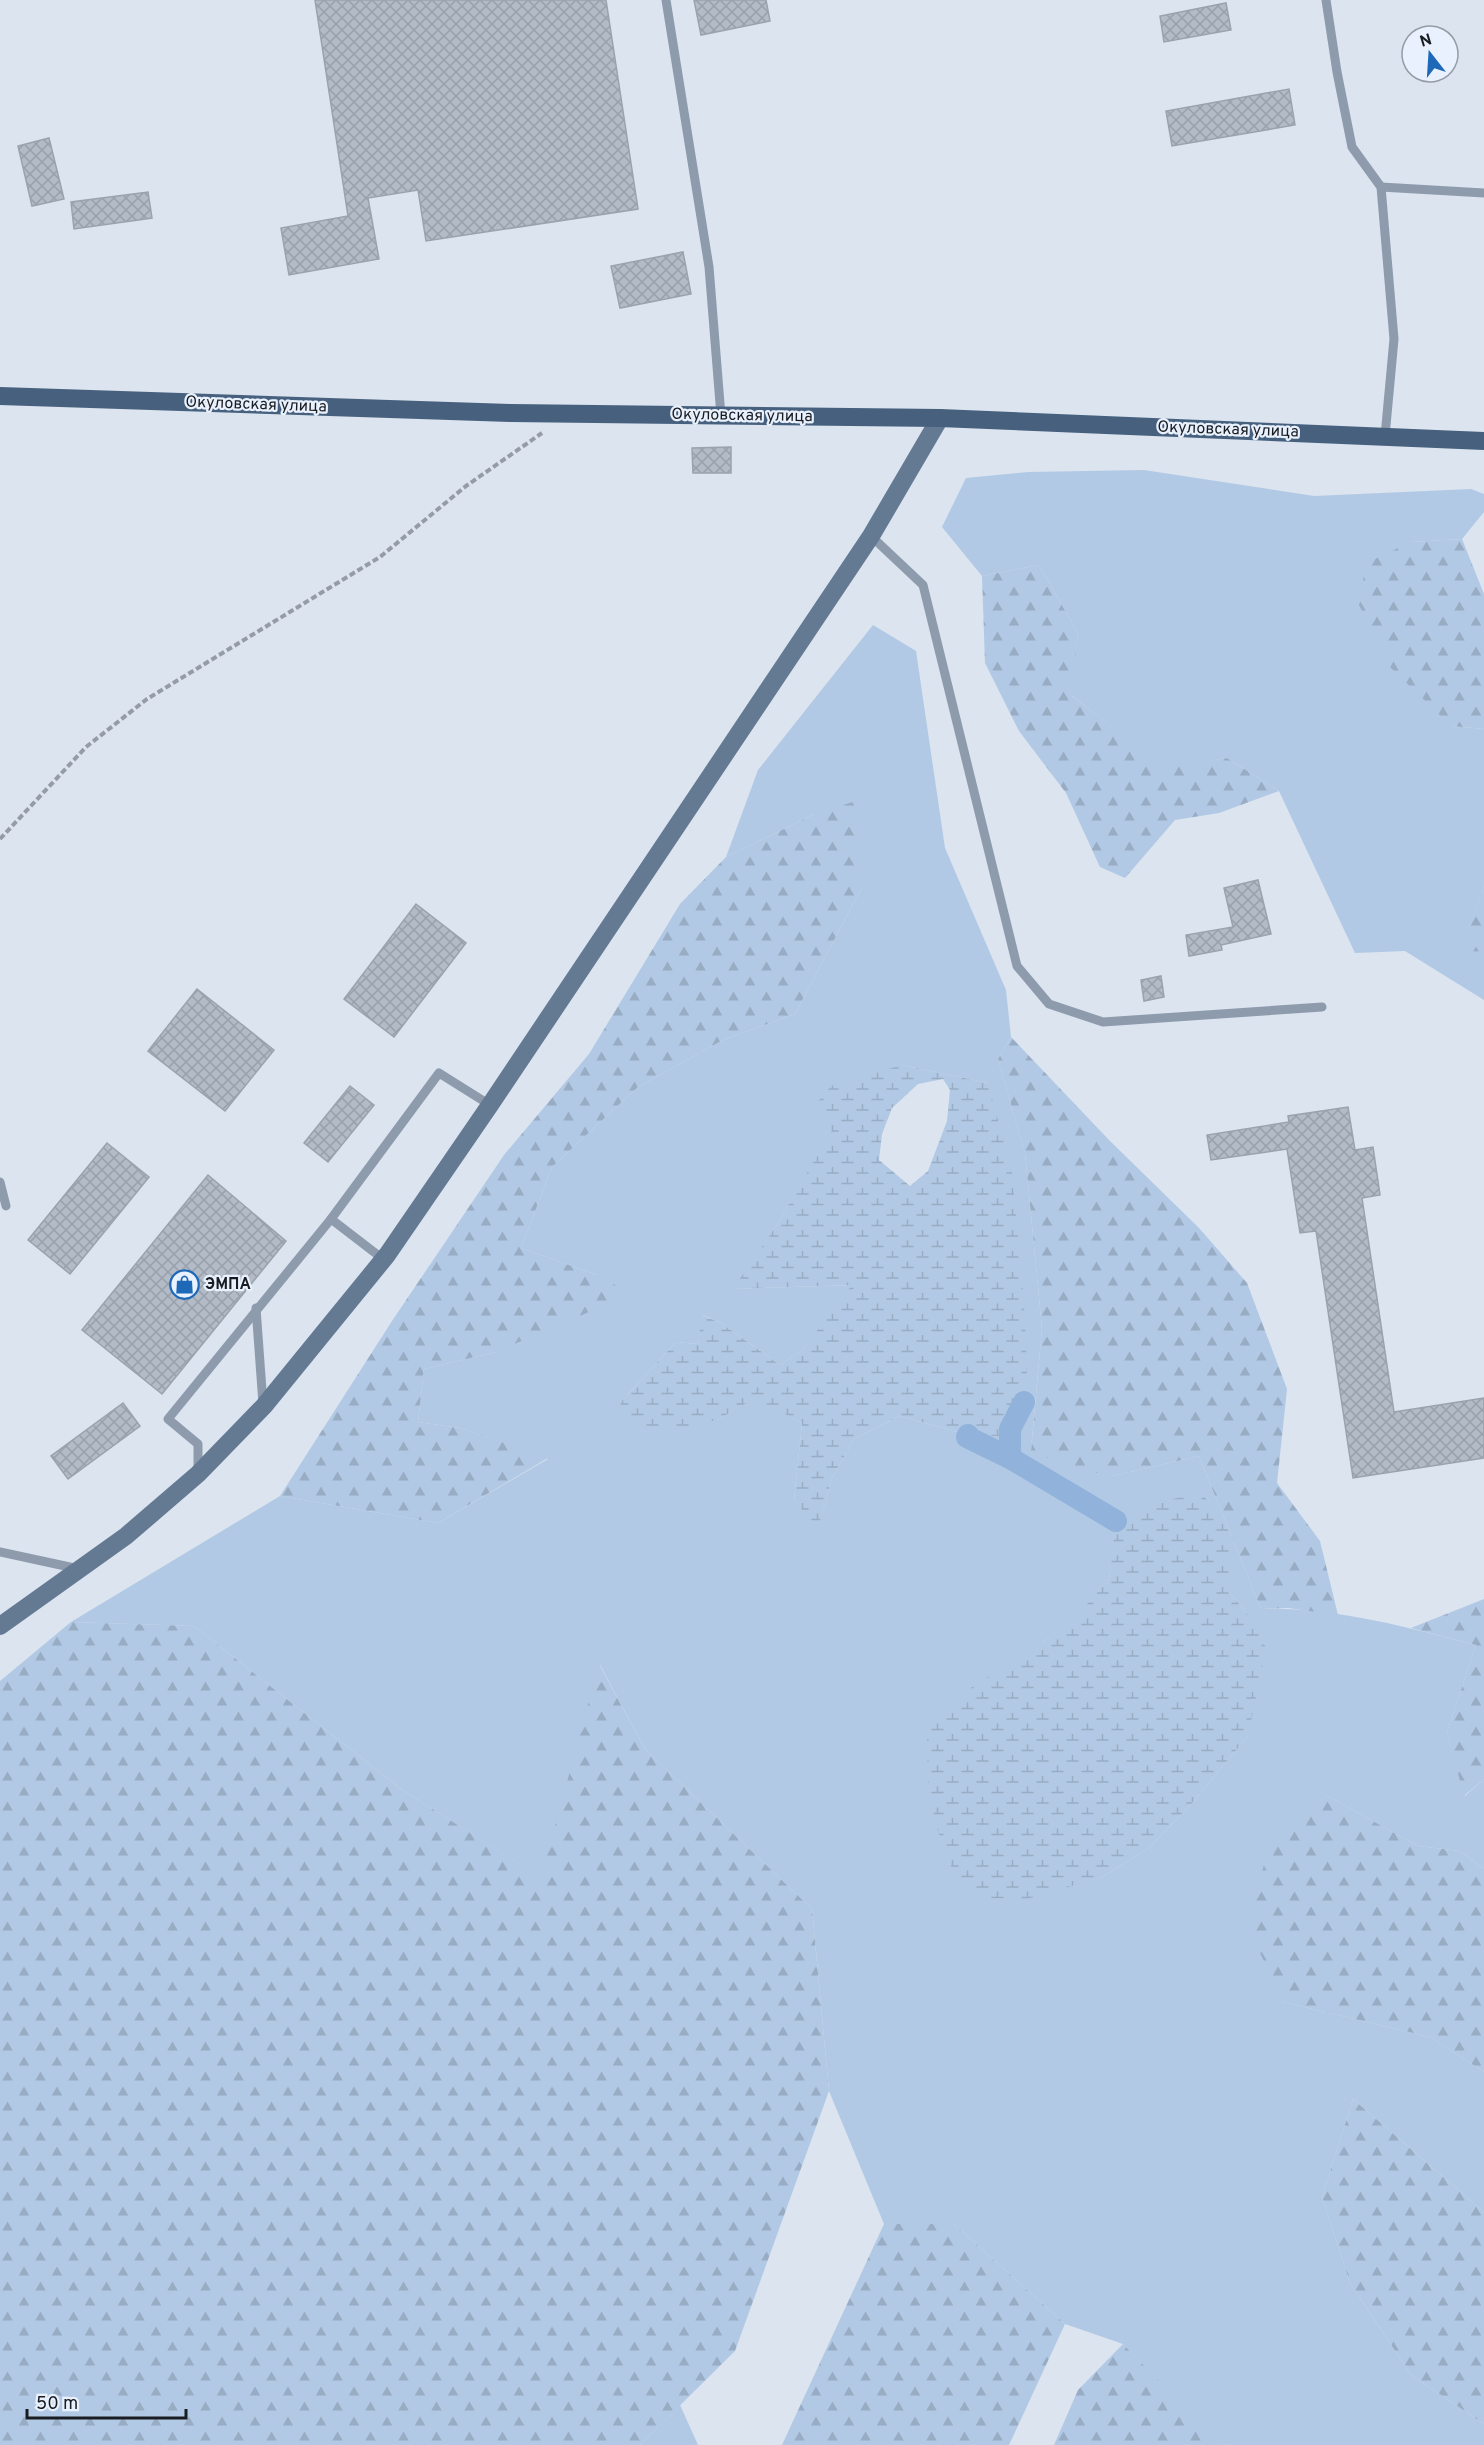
<svg xmlns="http://www.w3.org/2000/svg" width="1484" height="2445" font-family="Overpass,sans-serif">
  <style>
    .grass { fill: #b1c9e5; fill-rule: evenodd }
    .forest { fill: url(#forest-firs) }
    .wetland { fill: url(#wetland-marsh); fill-rule: evenodd }
    .lines { fill: none; stroke-linecap: round; stroke-linejoin: round }
    .canal { stroke: #91b2da; stroke-width: 22 }
    .building { fill: url(#building-cross-hatch); stroke: #9aa3ad; stroke-width: 1.5 }
    .path { stroke: #959ca5; stroke-width: 4; stroke-dasharray: 6 3; stroke-linecap: butt }
    .lane { stroke: #8d9bad; stroke-width: 9 }
    .secondary { stroke: #647992; stroke-width: 18 }
    .primary { stroke: #46607e; stroke-width: 18 }
    .labels { text-anchor: middle; dominant-baseline: central; stroke-width: 4.5; stroke-linejoin: round; paint-order: stroke }
    .street-label { font-size: 16px; fill: #191c20; stroke: #e8f1fd }
    .poi-label { font-size: 16px; font-weight: bold; fill: #191c20; stroke: #e8f1fd; text-anchor: start }
  </style>
  <defs>
    <pattern id="forest-firs" width="22" height="20" patternUnits="userSpaceOnUse" patternTransform="scale(1.5)"><rect width="22" height="20" fill="#b1c9e5"/><path d="M5 1l3.5 6h-7zM16 11l3.5 6h-7z" fill="#98acc4"/></pattern>
    <pattern id="wetland-marsh" width="20" height="14" patternUnits="userSpaceOnUse" patternTransform="scale(1.5)"><rect width="20" height="14" fill="#b1c9e5"/><path d="M1 5h8M5 5V1M11 12h8M15 12V8" fill="none" stroke="#98acc4"/></pattern>
    <pattern id="building-cross-hatch" width="8" height="8" patternUnits="userSpaceOnUse" patternTransform="scale(1.5)"><rect width="8" height="8" fill="#b2bbc6"/><path d="M0 0l8 8M0 8l8-8" fill="none" stroke="#98a0aa"/></pattern>
  </defs>
  <rect width="100%" height="100%" fill="#dbe4ef"/>
  <g class="grass">
    <path d="M 1144,470 L 1314,496 L 1471,489 L 1484,494 L 1484,512 L 1462,539 L 1411,542 L 1451,726 L 1484,729 L 1484,886 L 1462,951 L 1484,951 L 1484,1000 L 1405,951 L 1355,953 L 1279,791 L 1227,758 L 1166,769 L 1071,695 L 1078,633 L 1039,565 L 982,576 L 942,527 L 966,478 L 1028,472 Z"/>
    <path d="M 873,625 L 916,651 L 945,848 L 1006,990 L 1011,1037 L 998,1059 L 1025,1153 L 1042,1328 L 1031,1450 L 1113,1476 L 1199,1456 L 1261,1609 C 1333,1607 1406,1627 1476,1645 L 1447,1732 L 1465,1796 L 1484,1779 L 1484,1869 L 1460,1851 L 1418,1846 L 1326,1795 L 1283,2002 L 1430,2037 L 1484,2072 L 1484,2212 L 1353,2099 L 1322,2197 L 1350,2283 L 1411,2375 L 1484,2424 L 1484,2445 L 1225,2445 L 1214,2438 L 1123,2344 L 1065,2324 L 954,2224 L 884,2224 L 829,2091 L 812,1909 L 645,1749 L 600,1665 L 542,1879 L 401,1789 L 194,1626 L 71,1622 L 280,1496 L 438,1523 L 548,1459 L 460,1428 L 418,1422 L 424,1369 L 496,1352 L 597,1275 L 521,1248 L 552,1167 L 638,1087 L 723,1040 L 795,1014 L 861,889 L 815,814 L 726,857 L 758,770 ZM 902,1065 L 988,1083 L 968,1435 L 900,1416 L 854,1439 L 832,1478 L 818,1528 L 794,1500 L 802,1423 L 755,1397 L 717,1420 L 620,1403 L 676,1342 L 698,1344 L 703,1315 L 721,1323 L 780,1365 L 802,1350 L 853,1285 L 734,1289 L 776,1226 L 833,1130 ZM 1117,1521 L 1229,1531 L 1229,1592 L 1249,1616 L 1248,1736 L 1193,1802 L 1148,1849 L 1102,1877 L 1077,1883 L 1043,1642 L 1075,1619 L 1109,1579 Z"/>
    <path d="M 680,2405 L 698,2445 L 640,2445 Z"/>
  </g>
  <g class="forest">
    <path d="M 1462,539 L 1484,594 L 1484,729 L 1451,726 L 1391,668 L 1359,605 L 1366,563 L 1411,542 Z"/>
    <path d="M 1039,565 L 1078,633 L 1072,696 L 1166,768 L 1227,758 L 1279,791 L 1219,813 L 1175,820 L 1125,878 L 1100,867 L 1066,793 L 1019,731 L 985,663 L 982,576 Z"/>
    <path d="M 856,801 L 861,889 L 795,1014 L 723,1040 L 638,1087 L 552,1167 L 521,1248 L 597,1275 L 631,1294 L 496,1352 L 424,1369 L 418,1422 L 460,1428 L 548,1458 L 438,1523 L 280,1496 L 392,1321 L 504,1155 L 589,1054 L 680,904 L 726,857 L 815,814 Z"/>
    <path d="M 1484,886 L 1484,951 L 1461,952 Z"/>
    <path d="M 1011,1037 L 1109,1140 L 1199,1228 L 1247,1283 L 1287,1389 L 1277,1483 L 1320,1541 L 1338,1615 L 1288,1608 L 1261,1609 L 1199,1456 L 1113,1476 L 1072,1468 L 1031,1451 L 1042,1328 L 1025,1153 L 998,1059 Z"/>
    <path d="M 1484,1599 L 1484,1779 L 1464,1796 L 1447,1732 L 1476,1645 L 1411,1628 Z"/>
    <path d="M 71,1622 L 194,1626 L 401,1789 L 541,1878 L 599,1664 L 645,1749 L 812,1909 L 829,2091 L 735,2351 L 640,2445 L 0,2445 L 0,1681 Z"/>
    <path d="M 1326,1795 L 1418,1846 L 1460,1851 L 1484,1869 L 1484,2072 L 1430,2037 L 1283,2002 L 1247,1925 L 1273,1833 Z"/>
    <path d="M 1353,2099 L 1484,2212 L 1484,2424 L 1411,2375 L 1350,2283 L 1322,2197 Z"/>
    <path d="M 884,2224 L 954,2224 L 1065,2324 L 1009,2445 L 782,2445 Z"/>
    <path d="M 1123,2344 L 1214,2437 L 1225,2445 L 1054,2445 L 1078,2390 Z"/>
  </g>
  <g class="wetland">
    <path d="M 902,1065 L 988,1083 L 1012,1172 L 1024,1303 L 1027,1368 L 1024,1402 L 999,1436 L 968,1435 L 900,1416 L 854,1439 L 832,1478 L 818,1529 L 794,1500 L 802,1423 L 755,1398 L 717,1420 L 683,1427 L 641,1430 L 620,1403 L 676,1342 L 698,1344 L 702,1315 L 721,1323 L 780,1365 L 802,1350 L 852,1285 L 733,1289 L 776,1226 L 832,1130 L 815,1105 L 831,1086 ZM 943,1079 L 950,1090 L 947,1121 L 928,1171 L 910,1186 L 879,1160 L 882,1134 L 892,1108 L 918,1084 Z"/>
    <path d="M 1202,1493 L 1229,1531 L 1229,1592 L 1249,1616 L 1266,1648 L 1248,1736 L 1193,1802 L 1148,1849 L 1102,1877 L 1027,1899 L 975,1898 L 945,1858 L 928,1791 L 927,1728 L 972,1687 L 1043,1642 L 1075,1618 L 1109,1579 L 1116,1521 L 1168,1500 Z"/>
  </g>
  <g class="lines">
    <g class="canal">
      <path d="M 1024,1402 L 1010,1429 L 1010,1458 L 1116,1521"/>
      <path d="M 968,1435 L 967,1437 L 1010,1458"/>
    </g>
  </g>
  <g class="building">
    <path d="M 315,0 L 606,0 L 638,209 L 426,241 L 418,190 L 368,198 L 379,259 L 289,275 L 281,228 L 348,216 Z"/>
    <path d="M 694,0 L 766,0 L 770,21 L 701,35 Z"/>
    <path d="M 1226,3 L 1231,30 L 1164,42 L 1160,16 Z"/>
    <path d="M 1289,89 L 1295,125 L 1172,146 L 1166,111 Z"/>
    <path d="M 49,138 L 64,199 L 32,206 L 18,146 Z"/>
    <path d="M 148,192 L 152,218 L 74,229 L 71,202 Z"/>
    <path d="M 683,252 L 691,294 L 620,308 L 611,266 Z"/>
    <path d="M 731,447 L 731,473 L 693,473 L 692,448 Z"/>
    <path d="M 1258,880 L 1271,934 L 1221,945 L 1222,950 L 1189,956 L 1186,935 L 1233,927 L 1224,888 Z"/>
    <path d="M 416,904 L 466,943 L 394,1037 L 344,999 Z"/>
    <path d="M 1161,976 L 1164,997 L 1144,1001 L 1141,980 Z"/>
    <path d="M 197,989 L 274,1050 L 225,1111 L 148,1051 Z"/>
    <path d="M 350,1086 L 374,1105 L 328,1162 L 304,1143 Z"/>
    <path d="M 1348,1107 L 1355,1150 L 1373,1147 L 1380,1195 L 1362,1198 L 1394,1412 L 1484,1398 L 1484,1458 L 1353,1478 L 1316,1231 L 1300,1233 L 1287,1149 L 1211,1160 L 1207,1135 L 1289,1122 L 1288,1116 Z"/>
    <path d="M 107,1143 L 149,1177 L 70,1274 L 28,1240 Z"/>
    <path d="M 208,1175 L 286,1241 L 162,1394 L 82,1330 Z"/>
    <path d="M 123,1403 L 140,1426 L 68,1479 L 51,1456 Z"/>
  </g>
  <g class="lines">
    <path class="path" d="M 0,839 L 86,747 L 147,699 L 380,557 L 466,486 L 542,433"/>
    <g class="lane">
      <path d="M 666,0 L 709,267 L 721,416"/>
      <path d="M 1326,0 L 1337,72 L 1352,147 L 1381,187 L 1394,339 L 1385,436"/>
      <path d="M 1381,187 L 1484,193"/>
      <path d="M 871,536 L 923,585 L 1017,966 L 1049,1004 L 1103,1022 L 1322,1007"/>
      <path d="M 0,1182 L 6,1206"/>
      <path d="M 383,1259 L 331,1219 L 439,1073 L 490,1105"/>
      <path d="M 256,1308 L 263,1404"/>
      <path d="M 198,1471 L 198,1444 L 168,1419 L 331,1219"/>
      <path d="M 0,1552 L 79,1569"/>
    </g>
    <path class="secondary" d="M 0,1626 L 126,1536 L 198,1474 L 264,1406 L 387,1255 L 490,1105 L 871,536 L 940,418"/>
    <path class="primary" d="M 0,396 L 511,413 L 940,418 L 1484,441"/>
  </g>
  <defs>
    <symbol id="shop-ring" viewBox="-11 -11 22 22"><circle r="9.5" fill="#e8f1fd" stroke="#1d69b8" stroke-width="1.5"/><path d="M-5-2.5h2.3a2.7 3.5 0 0 1 5.4 0H5L5.5 6h-11ZM-1.5-2.5h3a1.5 2.3 0 0 0-3 0Z" fill="#1d69b8"/></symbol>
  </defs>
  <g fill-rule="evenodd">
    <use href="#shop-ring" x="168" y="1268" width="33" height="33"/>
  </g>
  <g class="labels">
    <g class="street-label">
      <text transform="translate(256 405) rotate(2)">Окуловская улица</text>
      <text transform="translate(742 416) rotate(1)">Окуловская улица</text>
      <text transform="translate(1228 430) rotate(2)">Окуловская улица</text>
    </g>
    <g class="poi-label">
      <text x="205" y="1285">ЭМПА</text>
    </g>
  </g>
  <g transform="translate(1430 54) rotate(343)"><circle r="28" fill="#e8f1fd" stroke="#959ca5" stroke-width="1.5"/>
  <path d="M0-4.5L10 22L0 15L-10 22Z" fill="#1d69b8"/>
  <text y="-9" font-size="16" font-weight="bold" text-anchor="middle" fill="#191c20">N</text>
  </g>
  <path d="M27 2409v9h159v-9" fill="none" stroke="#191c20" stroke-width="3"/>
  <text x="36" y="2409" font-size="18" fill="#191c20" stroke="#e8f1fd" stroke-width="4.5" paint-order="stroke">50 m</text>
</svg>
